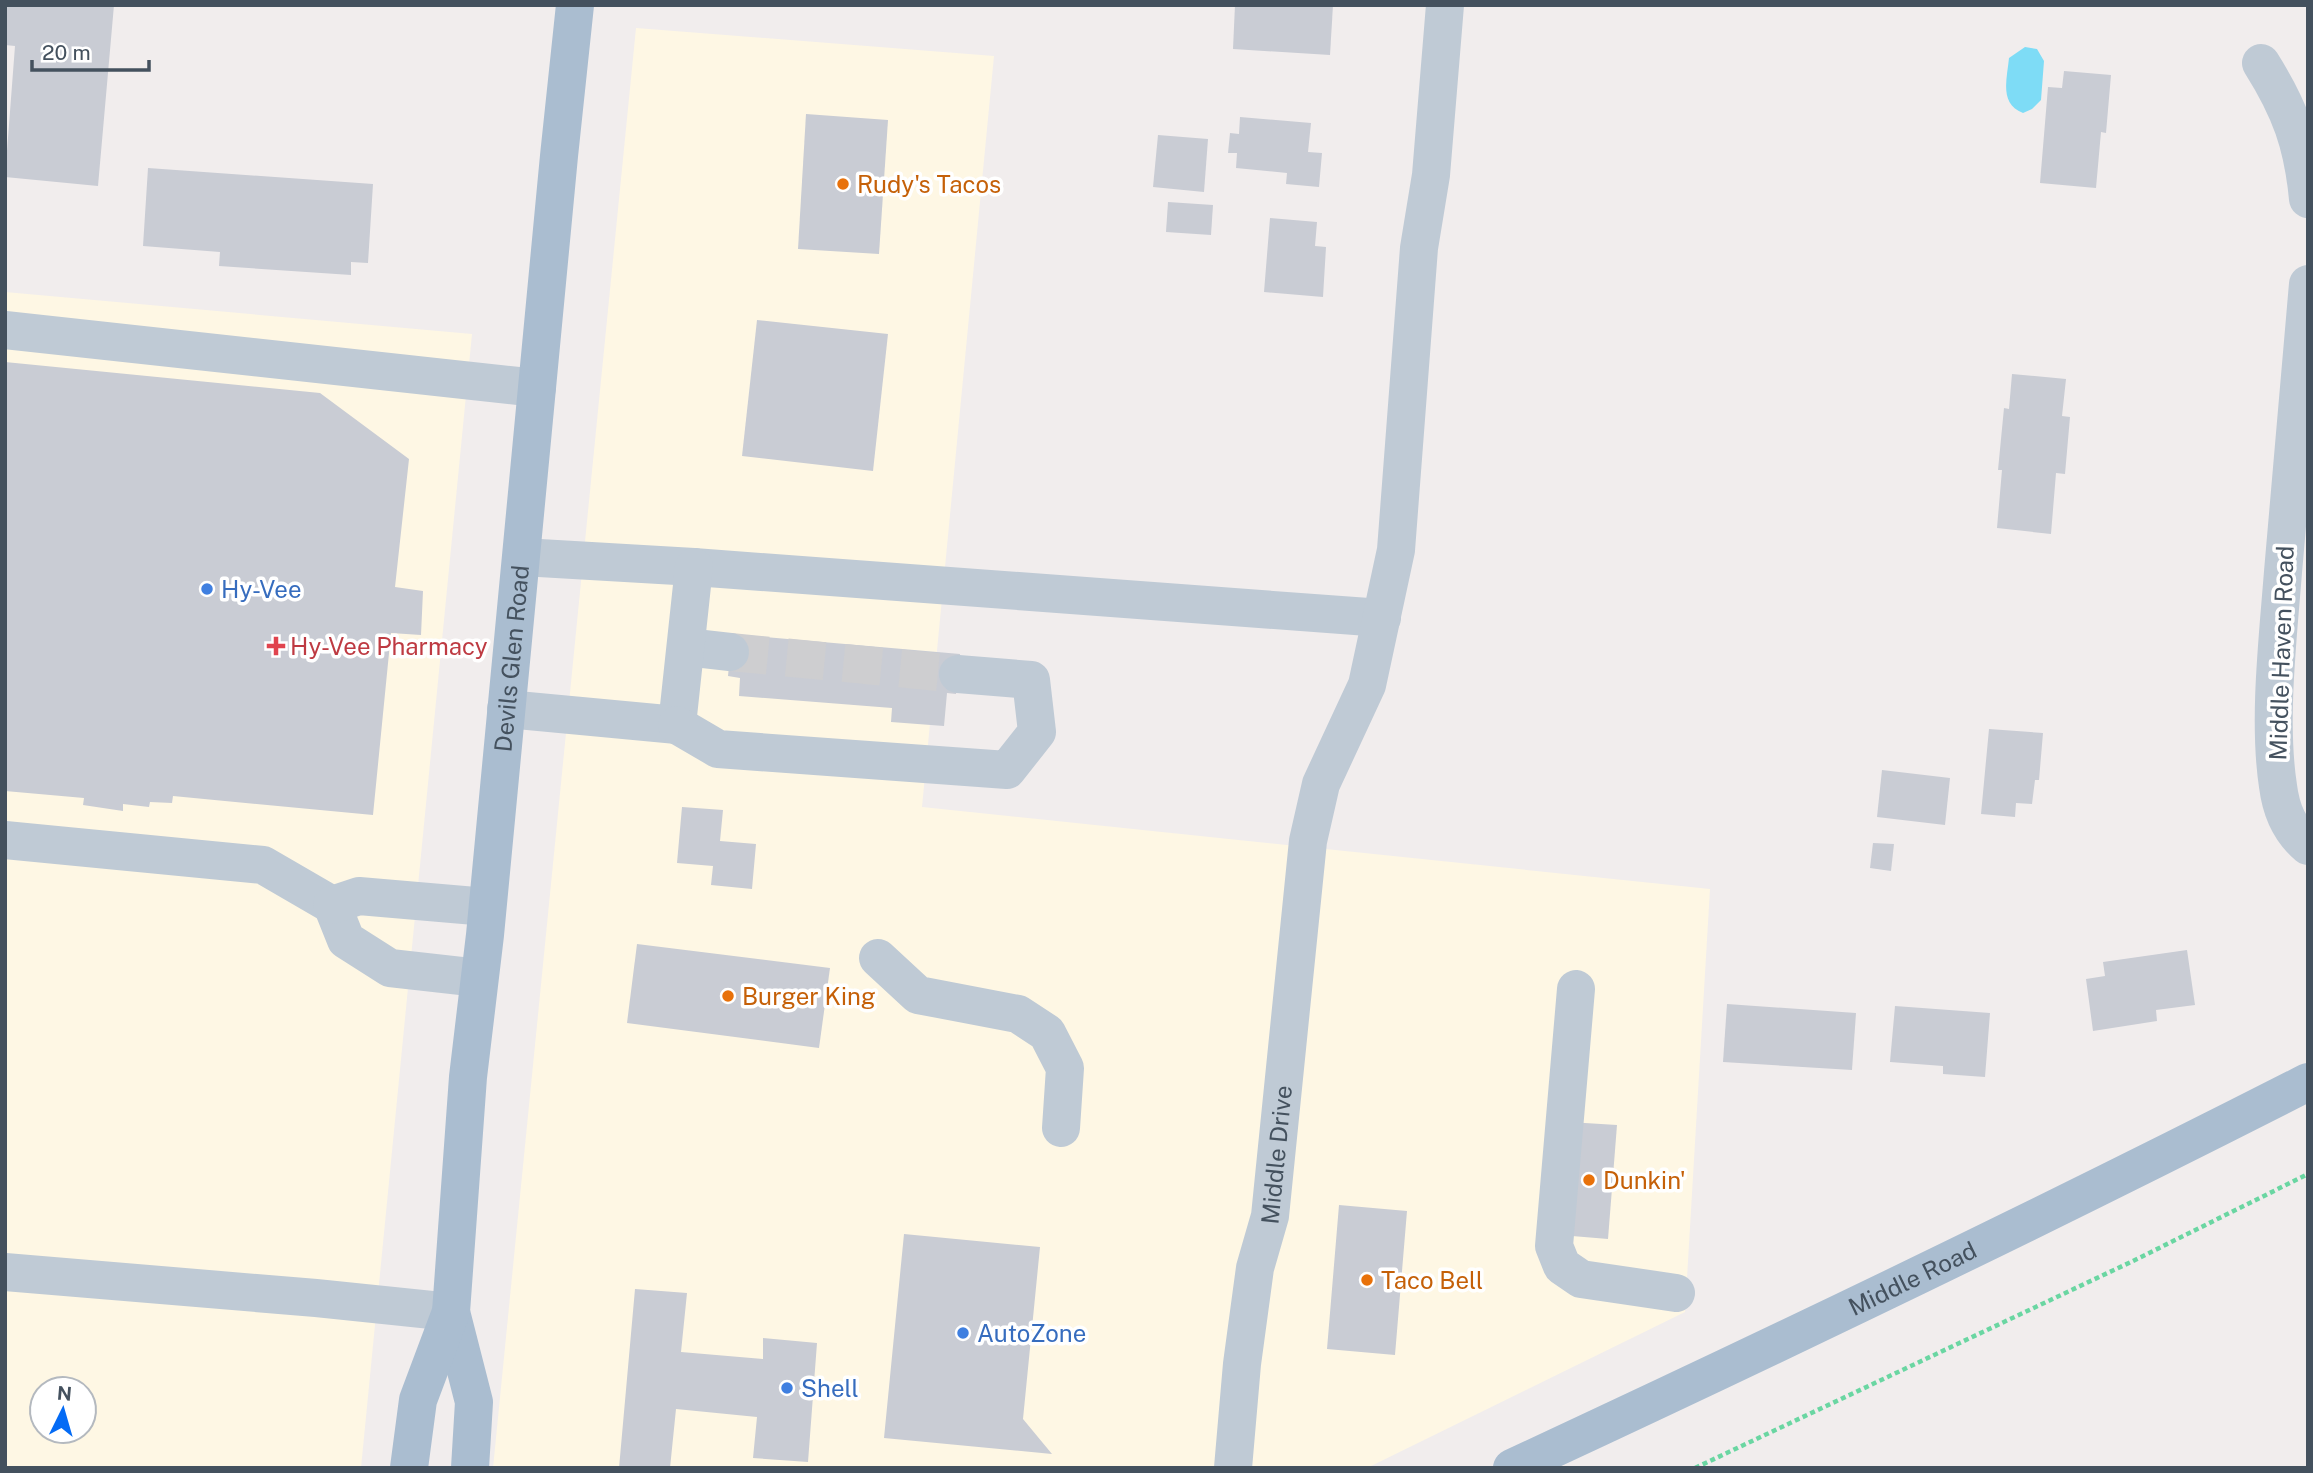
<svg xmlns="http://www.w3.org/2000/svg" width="2313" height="1473" font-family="'Public Sans',sans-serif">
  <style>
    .commercial { fill: #fef7e4; fill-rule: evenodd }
    .water { fill: #7edcf6 }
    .building { fill: #c9ccd4 }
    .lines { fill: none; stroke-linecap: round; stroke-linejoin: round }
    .minor-tunnel { stroke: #ceced0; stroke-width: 38; stroke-dasharray: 38 19; stroke-linecap: butt }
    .path { stroke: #6ad6a2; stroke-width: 4.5; stroke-dasharray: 5 3.5; stroke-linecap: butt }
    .minor { stroke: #bfcad5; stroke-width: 38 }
    .major { stroke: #aabdd0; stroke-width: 38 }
    .food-dot { fill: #e8710a; stroke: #fff; stroke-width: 2.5 }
    .shop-dot { fill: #3f7fe0; stroke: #fff; stroke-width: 2.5 }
    .health-dot { fill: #e0444e; stroke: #fff; stroke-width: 2.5 }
    .labels { text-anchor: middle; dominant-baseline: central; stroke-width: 7; stroke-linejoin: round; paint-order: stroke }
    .food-label { font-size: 24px; fill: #c56008; stroke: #fff; text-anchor: start }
    .shop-label { font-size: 24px; fill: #366cbe; stroke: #fff; text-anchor: start }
    .health-label { font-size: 24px; fill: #be3a42; stroke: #fff; text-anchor: start }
    .street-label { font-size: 24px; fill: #44515e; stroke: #fff }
  </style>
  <rect width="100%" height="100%" fill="#f1eded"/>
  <g class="commercial">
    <path d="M 636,28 L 994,56 L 922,807 L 1710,889 L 1685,1312 L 1367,1468 L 493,1468 Z"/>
    <path d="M 5,292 L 472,334 L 361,1468 L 5,1468 ZM 42,1389 L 84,1389 L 84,1431 L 42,1431 Z"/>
  </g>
  <path class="water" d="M 2025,47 L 2037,49 L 2044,61 L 2041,100 L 2032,109 L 2023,113 C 1999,104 2007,79 2009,58 Z"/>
  <g class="building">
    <path d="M 5,5 L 114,5 L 98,186 L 5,177 L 15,46 L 5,45 Z"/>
    <path d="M 1235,5 L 1333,5 L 1330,55 L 1233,49 Z"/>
    <path d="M 2064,71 L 2111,75 L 2106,133 L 2101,132 L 2096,188 L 2040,183 L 2048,87 L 2062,88 Z"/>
    <path d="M 806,114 L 888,120 L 879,254 L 798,249 Z"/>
    <path d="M 1240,117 L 1311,123 L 1308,152 L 1322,153 L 1319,187 L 1286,184 L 1287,173 L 1236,168 L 1237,153 L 1228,153 L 1230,133 L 1239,134 Z"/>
    <path d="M 1158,135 L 1208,139 L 1204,192 L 1153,187 Z"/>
    <path d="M 148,168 L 373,184 L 368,263 L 351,262 L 351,275 L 219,266 L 220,252 L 143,246 Z"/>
    <path d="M 1168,202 L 1213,205 L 1211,235 L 1166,232 Z"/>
    <path d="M 1270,218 L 1317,222 L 1315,246 L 1326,247 L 1323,297 L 1264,292 Z"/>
    <path d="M 757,320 L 888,334 L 873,471 L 742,456 Z"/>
    <path d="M 5,362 L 320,393 L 409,459 L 395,587 L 423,591 L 421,635 L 391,633 L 373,815 L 173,796 L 172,803 L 150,802 L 149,807 L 123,804 L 123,811 L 83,805 L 84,798 L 5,791 Z"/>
    <path d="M 2012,374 L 2066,379 L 2062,416 L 2070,417 L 2065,474 L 2056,473 L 2051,534 L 1997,528 L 2002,470 L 1998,470 L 2004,408 L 2009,409 Z"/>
    <path d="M 732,634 L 960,654 L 956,694 L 947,693 L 944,726 L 891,722 L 892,708 L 739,696 L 740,678 L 728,676 Z"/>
    <path d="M 1989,729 L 2043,733 L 2039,780 L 2035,780 L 2032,804 L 2016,803 L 2015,817 L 1981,814 Z"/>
    <path d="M 1882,770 L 1950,778 L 1945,825 L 1877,817 Z"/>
    <path d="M 682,807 L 723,810 L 720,841 L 756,844 L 752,889 L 711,885 L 713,866 L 677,863 Z"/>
    <path d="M 1873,843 L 1894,844 L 1891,871 L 1870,868 Z"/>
    <path d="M 637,944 L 830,968 L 819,1048 L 627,1023 Z"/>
    <path d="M 2187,950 L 2195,1005 L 2156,1010 L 2157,1021 L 2093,1031 L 2086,979 L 2105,976 L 2103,962 Z"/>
    <path d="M 1727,1004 L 1856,1013 L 1852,1070 L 1723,1062 Z"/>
    <path d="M 1895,1006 L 1990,1013 L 1985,1077 L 1943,1074 L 1943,1066 L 1890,1062 Z"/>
    <path d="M 1569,1122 L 1617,1125 L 1608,1239 L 1560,1235 Z"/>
    <path d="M 1339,1205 L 1407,1211 L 1395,1355 L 1327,1349 Z"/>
    <path d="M 904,1234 L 1040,1247 L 1023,1419 L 1052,1454 L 884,1438 Z"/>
    <path d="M 635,1289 L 687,1293 L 681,1352 L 763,1359 L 763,1338 L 817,1343 L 808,1462 L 753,1458 L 757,1417 L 676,1409 L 670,1468 L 619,1468 Z"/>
  </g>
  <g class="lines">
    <path class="minor-tunnel" d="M 730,652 L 958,674"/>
    <path class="path" d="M 1695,1468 L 2133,1261 L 2308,1174"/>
    <g class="minor">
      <path d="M 2261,63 C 2290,109 2303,144 2308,199"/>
      <path d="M 2308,284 C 2300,380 2292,476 2283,572 C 2278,637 2268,721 2278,786 C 2281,810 2289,830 2308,846"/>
      <path d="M 5,330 L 537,388"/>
      <path d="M 522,557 L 694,567 L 1382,618"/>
      <path d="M 686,647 L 730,652"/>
      <path d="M 506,709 L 677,725 L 694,567"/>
      <path d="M 677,725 L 718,749 L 1007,770 L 1037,732 L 1031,680 L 958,674"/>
      <path d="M 5,840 L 263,865 L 332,905 L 346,940 L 390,968 L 479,978"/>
      <path d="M 332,905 L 359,896 L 487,907"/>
      <path d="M 878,958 L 918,995 L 1018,1014 L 1047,1033 L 1065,1068 L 1061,1128"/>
      <path d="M 1576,989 L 1554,1246 L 1562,1266 L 1581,1279 L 1676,1293"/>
      <path d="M 5,1272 L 316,1298 L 451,1312"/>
      <path id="s1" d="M 1233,1468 L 1242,1364 L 1255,1268 L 1270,1216 L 1308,841 L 1321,784 L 1367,685 L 1396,550 L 1419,248 L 1431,175 L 1445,5"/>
    </g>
    <g class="major">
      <path d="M 451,1312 L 474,1402 L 470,1468"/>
      <path id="s2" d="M 409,1468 L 418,1400 L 451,1312 L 468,1077 L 485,935 L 559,156 L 575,5"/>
      <path id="s3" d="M 1512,1468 C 1779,1344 2045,1216 2308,1082"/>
    </g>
  </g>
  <g class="food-dot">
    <circle cx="843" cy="184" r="7"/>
    <circle cx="728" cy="996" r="7"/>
    <circle cx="1589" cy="1180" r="7"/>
    <circle cx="1367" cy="1280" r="7"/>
  </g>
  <g class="shop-dot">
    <circle cx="207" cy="589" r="7"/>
    <circle cx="963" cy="1333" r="7"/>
    <circle cx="787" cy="1388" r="7"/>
  </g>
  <path class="health-dot" d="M272.5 635.5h7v7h7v7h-7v7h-7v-7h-7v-7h7z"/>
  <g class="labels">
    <g class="food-label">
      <text x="857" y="184">Rudy's Tacos</text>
      <text x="742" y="996">Burger King</text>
      <text x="1603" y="1180">Dunkin'</text>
      <text x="1381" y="1280">Taco Bell</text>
    </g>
    <g class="shop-label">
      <text x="221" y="589">Hy-Vee</text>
      <text x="977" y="1333">AutoZone</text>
      <text x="801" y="1388">Shell</text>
    </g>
    <g class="health-label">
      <text x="290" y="646">Hy-Vee Pharmacy</text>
    </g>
    <g class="street-label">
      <text transform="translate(2281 653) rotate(-88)">Middle Haven Road</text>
      <text stroke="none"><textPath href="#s2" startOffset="819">Devils Glen Road</textPath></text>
      <text stroke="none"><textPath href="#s1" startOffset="317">Middle Drive</textPath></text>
      <text stroke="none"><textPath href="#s3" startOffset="443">Middle Road</textPath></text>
    </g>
  </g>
  <rect width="2313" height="1473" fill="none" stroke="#44515e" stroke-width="14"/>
  <g transform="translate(63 1410) rotate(5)"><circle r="33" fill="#ffffff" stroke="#b4b9bf" stroke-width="2"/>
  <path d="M0-5L12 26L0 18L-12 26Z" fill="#046bf5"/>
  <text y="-10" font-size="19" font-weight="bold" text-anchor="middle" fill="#44515e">N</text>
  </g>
  <path d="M32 60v10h117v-10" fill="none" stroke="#44515e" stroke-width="3.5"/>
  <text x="42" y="60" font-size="21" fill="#44515e" stroke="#ffffff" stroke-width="5" paint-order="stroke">20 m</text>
</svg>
